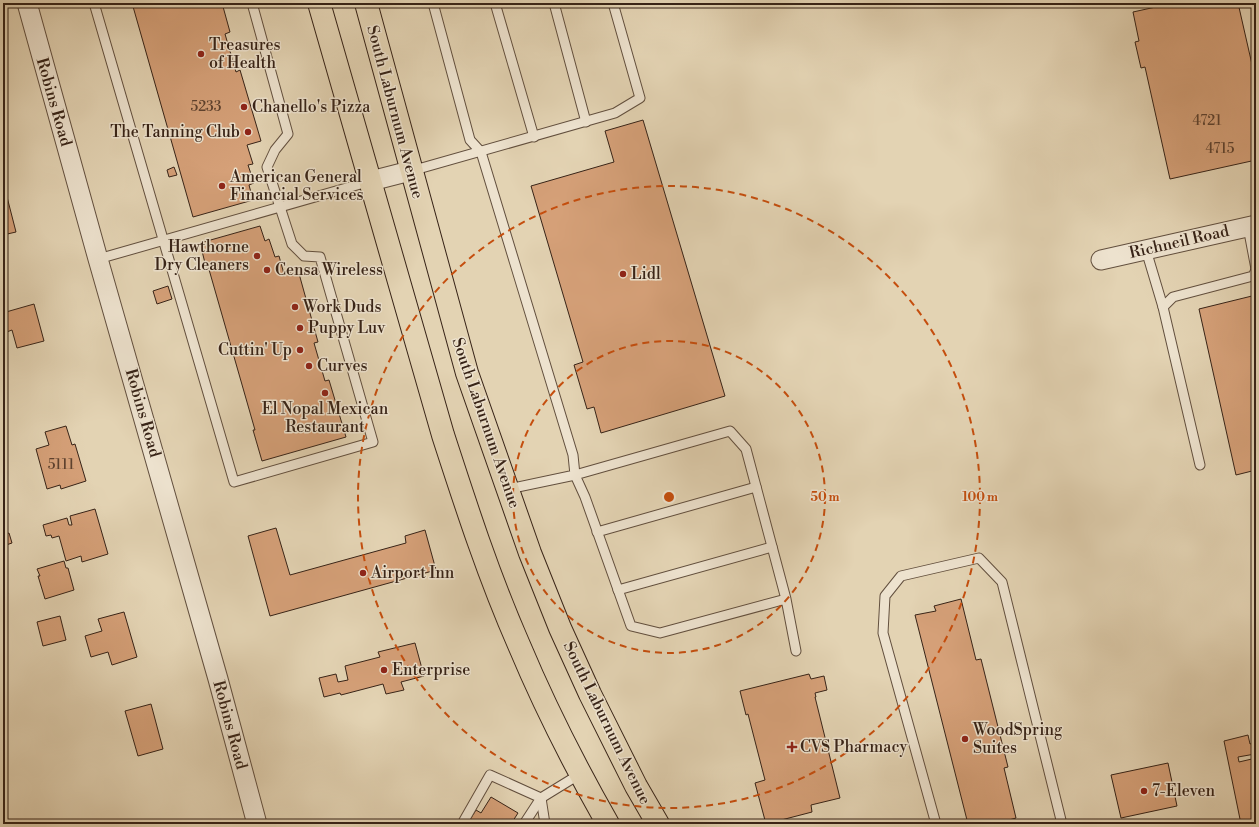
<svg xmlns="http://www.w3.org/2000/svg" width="1259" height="827" font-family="'Libre Bodoni',serif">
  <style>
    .building { fill: #d5a078; stroke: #372317 }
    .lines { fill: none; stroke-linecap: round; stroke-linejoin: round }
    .service-casing { stroke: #624f3e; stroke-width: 11 }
    .minor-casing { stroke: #624f3e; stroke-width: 21 }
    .primary-casing { stroke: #372317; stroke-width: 24 }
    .service { stroke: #ede2ce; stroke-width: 9 }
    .minor { stroke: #ede2ce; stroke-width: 19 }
    .primary { stroke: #e3d3b3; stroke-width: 22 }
    .ring { fill: none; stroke: #c54e0e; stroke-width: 2; stroke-dasharray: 7 5 }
    .poi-dot { fill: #8f2418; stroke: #ede2ce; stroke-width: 1.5 }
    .labels { text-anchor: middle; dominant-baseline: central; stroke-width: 3; stroke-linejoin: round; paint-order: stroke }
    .number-label { font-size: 14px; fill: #5e422f }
    .poi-label { font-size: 16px; fill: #372317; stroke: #ede2ce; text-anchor: start }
    .street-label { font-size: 16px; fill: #372317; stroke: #ede2ce }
    .centre { fill: #c54e0e; stroke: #ede2ce; stroke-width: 2 }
    .ring-label { font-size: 12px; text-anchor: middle; font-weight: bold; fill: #c54e0e; stroke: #ede2ce; stroke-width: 3; stroke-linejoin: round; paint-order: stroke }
  </style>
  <rect width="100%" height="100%" fill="#e3d3b3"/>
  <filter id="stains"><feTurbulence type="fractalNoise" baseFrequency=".005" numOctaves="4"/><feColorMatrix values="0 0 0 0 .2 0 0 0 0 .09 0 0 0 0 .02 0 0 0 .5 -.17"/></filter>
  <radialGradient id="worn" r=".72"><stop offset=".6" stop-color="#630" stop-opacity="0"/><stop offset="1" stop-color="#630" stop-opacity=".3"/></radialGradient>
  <g class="building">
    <path d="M 132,3 L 222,3 L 230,32 L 225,34 L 236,72 L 240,70 L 261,141 L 247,145 L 253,164 L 248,165 L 254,183 L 249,185 L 253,200 L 193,217 Z"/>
    <path d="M 1174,3 L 1238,3 L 1256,82 L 1256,160 L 1170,179 L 1145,67 L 1141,68 L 1135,42 L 1139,41 L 1133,12 Z"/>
    <path d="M 643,120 L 725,396 L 601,433 L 594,407 L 587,409 L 574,365 L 583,362 L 531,186 L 614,162 L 605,131 Z"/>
    <path d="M 174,167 L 177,175 L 169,177 L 167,170 Z"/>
    <path d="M 3,193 L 6,193 L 16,232 L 3,235 Z"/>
    <path d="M 260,226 L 265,241 L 269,239 L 275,257 L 279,256 L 284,274 L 298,270 L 318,342 L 314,343 L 325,381 L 329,380 L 346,437 L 262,461 L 253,430 L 255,430 L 208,266 L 206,267 L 200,243 Z"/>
    <path d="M 168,286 L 172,299 L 157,304 L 153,291 Z"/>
    <path d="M 1256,295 L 1256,470 L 1236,475 L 1199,309 Z"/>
    <path d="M 34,304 L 44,341 L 17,348 L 12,330 L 4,333 L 3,318 L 7,317 L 6,312 Z"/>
    <path d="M 66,426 L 72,445 L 75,444 L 86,481 L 61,489 L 60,485 L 47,489 L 36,449 L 49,445 L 45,432 Z"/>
    <path d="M 95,509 L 108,554 L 82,562 L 81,556 L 66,561 L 59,536 L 52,538 L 51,535 L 46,536 L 43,525 L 67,518 L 69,525 L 72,525 L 70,516 Z"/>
    <path d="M 276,528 L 290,575 L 406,543 L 405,536 L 425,530 L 436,570 L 270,616 L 248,536 Z"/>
    <path d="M 9,533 L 12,543 L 3,546 L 3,535 Z"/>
    <path d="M 64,561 L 66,568 L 68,568 L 74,590 L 45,599 L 38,576 L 40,576 L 37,569 Z"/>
    <path d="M 961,599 L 976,660 L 981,659 L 1008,767 L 1004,768 L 1016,818 L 995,824 L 968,824 L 915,615 L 936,611 L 934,606 Z"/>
    <path d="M 124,612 L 137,657 L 112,665 L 108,652 L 91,657 L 85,636 L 102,631 L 98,619 Z"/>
    <path d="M 60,616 L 66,640 L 43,646 L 37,622 Z"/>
    <path d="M 415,643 L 424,676 L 401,682 L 404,690 L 386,694 L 383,684 L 341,695 L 340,693 L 324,697 L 319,678 L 336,674 L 338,682 L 348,680 L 345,666 L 380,657 L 378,652 Z"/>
    <path d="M 809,674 L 811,679 L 824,676 L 827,690 L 815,693 L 816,697 L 815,697 L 840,798 L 811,805 L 812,812 L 766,824 L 755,783 L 765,780 L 748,714 L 746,715 L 740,691 Z"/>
    <path d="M 151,704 L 163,749 L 138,756 L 125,711 Z"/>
    <path d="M 1248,735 L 1250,744 L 1253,743 L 1255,754 L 1238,757 L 1239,762 L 1256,758 L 1256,824 L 1241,824 L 1224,741 Z"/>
    <path d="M 1168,763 L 1177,806 L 1121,818 L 1111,775 Z"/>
    <path d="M 491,797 L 518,813 L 511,824 L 467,824 L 476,810 L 481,813 Z"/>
  </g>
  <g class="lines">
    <defs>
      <g id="service">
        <path d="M 94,3 L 234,482 L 373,442 L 320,257 L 304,256 L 292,244 L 267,167 L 275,150 L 288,134 L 252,3"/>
        <path d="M 433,3 L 470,140 L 481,152 L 573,455 L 575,475 L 508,489"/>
        <path d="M 495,3 L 534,137"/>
        <path d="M 554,3 L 586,122"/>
        <path d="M 411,171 L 615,113 L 640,98 L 613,3"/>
        <path d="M 1248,227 L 1256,269"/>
        <path d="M 1146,250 L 1163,307"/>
        <path d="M 98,259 L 371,181"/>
        <path d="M 1200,465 L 1163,307 L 1173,297 L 1253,276 L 1256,270"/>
        <path d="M 597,532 L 756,487"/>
        <path d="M 618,590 L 772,547"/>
        <path d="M 786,599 L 746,449 L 730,431 L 575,475 L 585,497 L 631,626 L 660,633 L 786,599 L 796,651"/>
        <path d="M 462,824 L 490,775 L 541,798 L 524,824"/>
        <path d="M 545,824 L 541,798 L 580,774"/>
        <path d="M 936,824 L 883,633 L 885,596 L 901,576 L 979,558 L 1002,582 L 1062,824"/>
      </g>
      <g id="minor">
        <path d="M 27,3 L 98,259 L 218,679 L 257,824"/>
        <path d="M 371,181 L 410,171"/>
        <path d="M 1101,260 L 1256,225"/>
      </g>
      <g id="primary">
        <path d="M 319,3 L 443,435 C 466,506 489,577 519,645 C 545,707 575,766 608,824"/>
        <path d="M 366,3 L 467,373 L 530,553 L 560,628 L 590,694 L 636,786 L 658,824"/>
      </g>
    </defs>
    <use href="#service" class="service-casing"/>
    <use href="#minor" class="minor-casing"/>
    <use href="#primary" class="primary-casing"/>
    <use href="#service" class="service"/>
    <use href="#minor" class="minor"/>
    <use href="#primary" class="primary"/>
  </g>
  <g class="ring">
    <circle cx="669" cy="497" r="156"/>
    <circle cx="669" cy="497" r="311"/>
  </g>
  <g class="poi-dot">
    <circle cx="201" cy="54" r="4"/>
    <circle cx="244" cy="107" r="4"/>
    <circle cx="248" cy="132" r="4"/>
    <circle cx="222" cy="186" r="4"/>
    <circle cx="257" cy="256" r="4"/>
    <circle cx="267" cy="270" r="4"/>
    <circle cx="623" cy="274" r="4"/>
    <circle cx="295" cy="307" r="4"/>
    <circle cx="300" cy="328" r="4"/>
    <circle cx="300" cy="350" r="4"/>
    <circle cx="309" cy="366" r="4"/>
    <circle cx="325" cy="393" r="4"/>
    <circle cx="363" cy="573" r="4"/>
    <circle cx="384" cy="670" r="4"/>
    <circle cx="965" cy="739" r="4"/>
    <path d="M790 741h4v4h4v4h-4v4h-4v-4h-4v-4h4z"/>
    <circle cx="1144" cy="791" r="4"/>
  </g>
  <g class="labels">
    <g class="number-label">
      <text x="206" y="107">5233</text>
      <text x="1207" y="121">4721</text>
      <text x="1220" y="149">4715</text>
      <text x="61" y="465">5111</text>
    </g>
    <g class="poi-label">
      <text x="209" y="45">Treasures<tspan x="209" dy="18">of Health</tspan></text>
      <text x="252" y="107">Chanello's Pizza</text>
      <text x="240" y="132" text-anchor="end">The Tanning Club</text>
      <text x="230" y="177">American General<tspan x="230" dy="18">Financial Services</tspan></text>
      <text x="249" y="247" text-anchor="end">Hawthorne<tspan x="249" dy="18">Dry Cleaners</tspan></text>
      <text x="275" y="270">Censa Wireless</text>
      <text x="631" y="274">Lidl</text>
      <text x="303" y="307">Work Duds</text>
      <text x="308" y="328">Puppy Luv</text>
      <text x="292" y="350" text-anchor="end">Cuttin' Up</text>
      <text x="317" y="366">Curves</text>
      <text x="325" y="409" text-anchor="middle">El Nopal Mexican<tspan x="325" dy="18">Restaurant</tspan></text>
      <text x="371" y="573">Airport Inn</text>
      <text x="392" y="670">Enterprise</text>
      <text x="973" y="730">WoodSpring<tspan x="973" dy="18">Suites</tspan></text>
      <text x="800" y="747">CVS Pharmacy</text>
      <text x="1152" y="791">7-Eleven</text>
    </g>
    <g class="street-label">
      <text transform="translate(54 102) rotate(74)">Robins Road</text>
      <text transform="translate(395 112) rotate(75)">South Laburnum Avenue</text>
      <text transform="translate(1179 242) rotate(-13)">Richneil Road</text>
      <text transform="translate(143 413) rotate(74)">Robins Road</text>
      <text transform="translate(486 423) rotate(71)">South Laburnum Avenue</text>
      <text transform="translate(607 723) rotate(64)">South Laburnum Avenue</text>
      <text transform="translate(230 725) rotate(75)">Robins Road</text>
    </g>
  </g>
  <circle cx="669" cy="497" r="6" class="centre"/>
  <g class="ring-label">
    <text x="825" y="501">50 m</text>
    <text x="980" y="501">100 m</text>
  </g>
  <rect width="1259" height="827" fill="none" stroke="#e3d3b3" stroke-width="16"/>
  <rect x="4" y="4" width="1251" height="819" fill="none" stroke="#372317" stroke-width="2"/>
  <rect x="8" y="8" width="1243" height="811" fill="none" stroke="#372317"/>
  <rect width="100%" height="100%" filter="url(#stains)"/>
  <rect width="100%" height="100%" fill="url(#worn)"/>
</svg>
